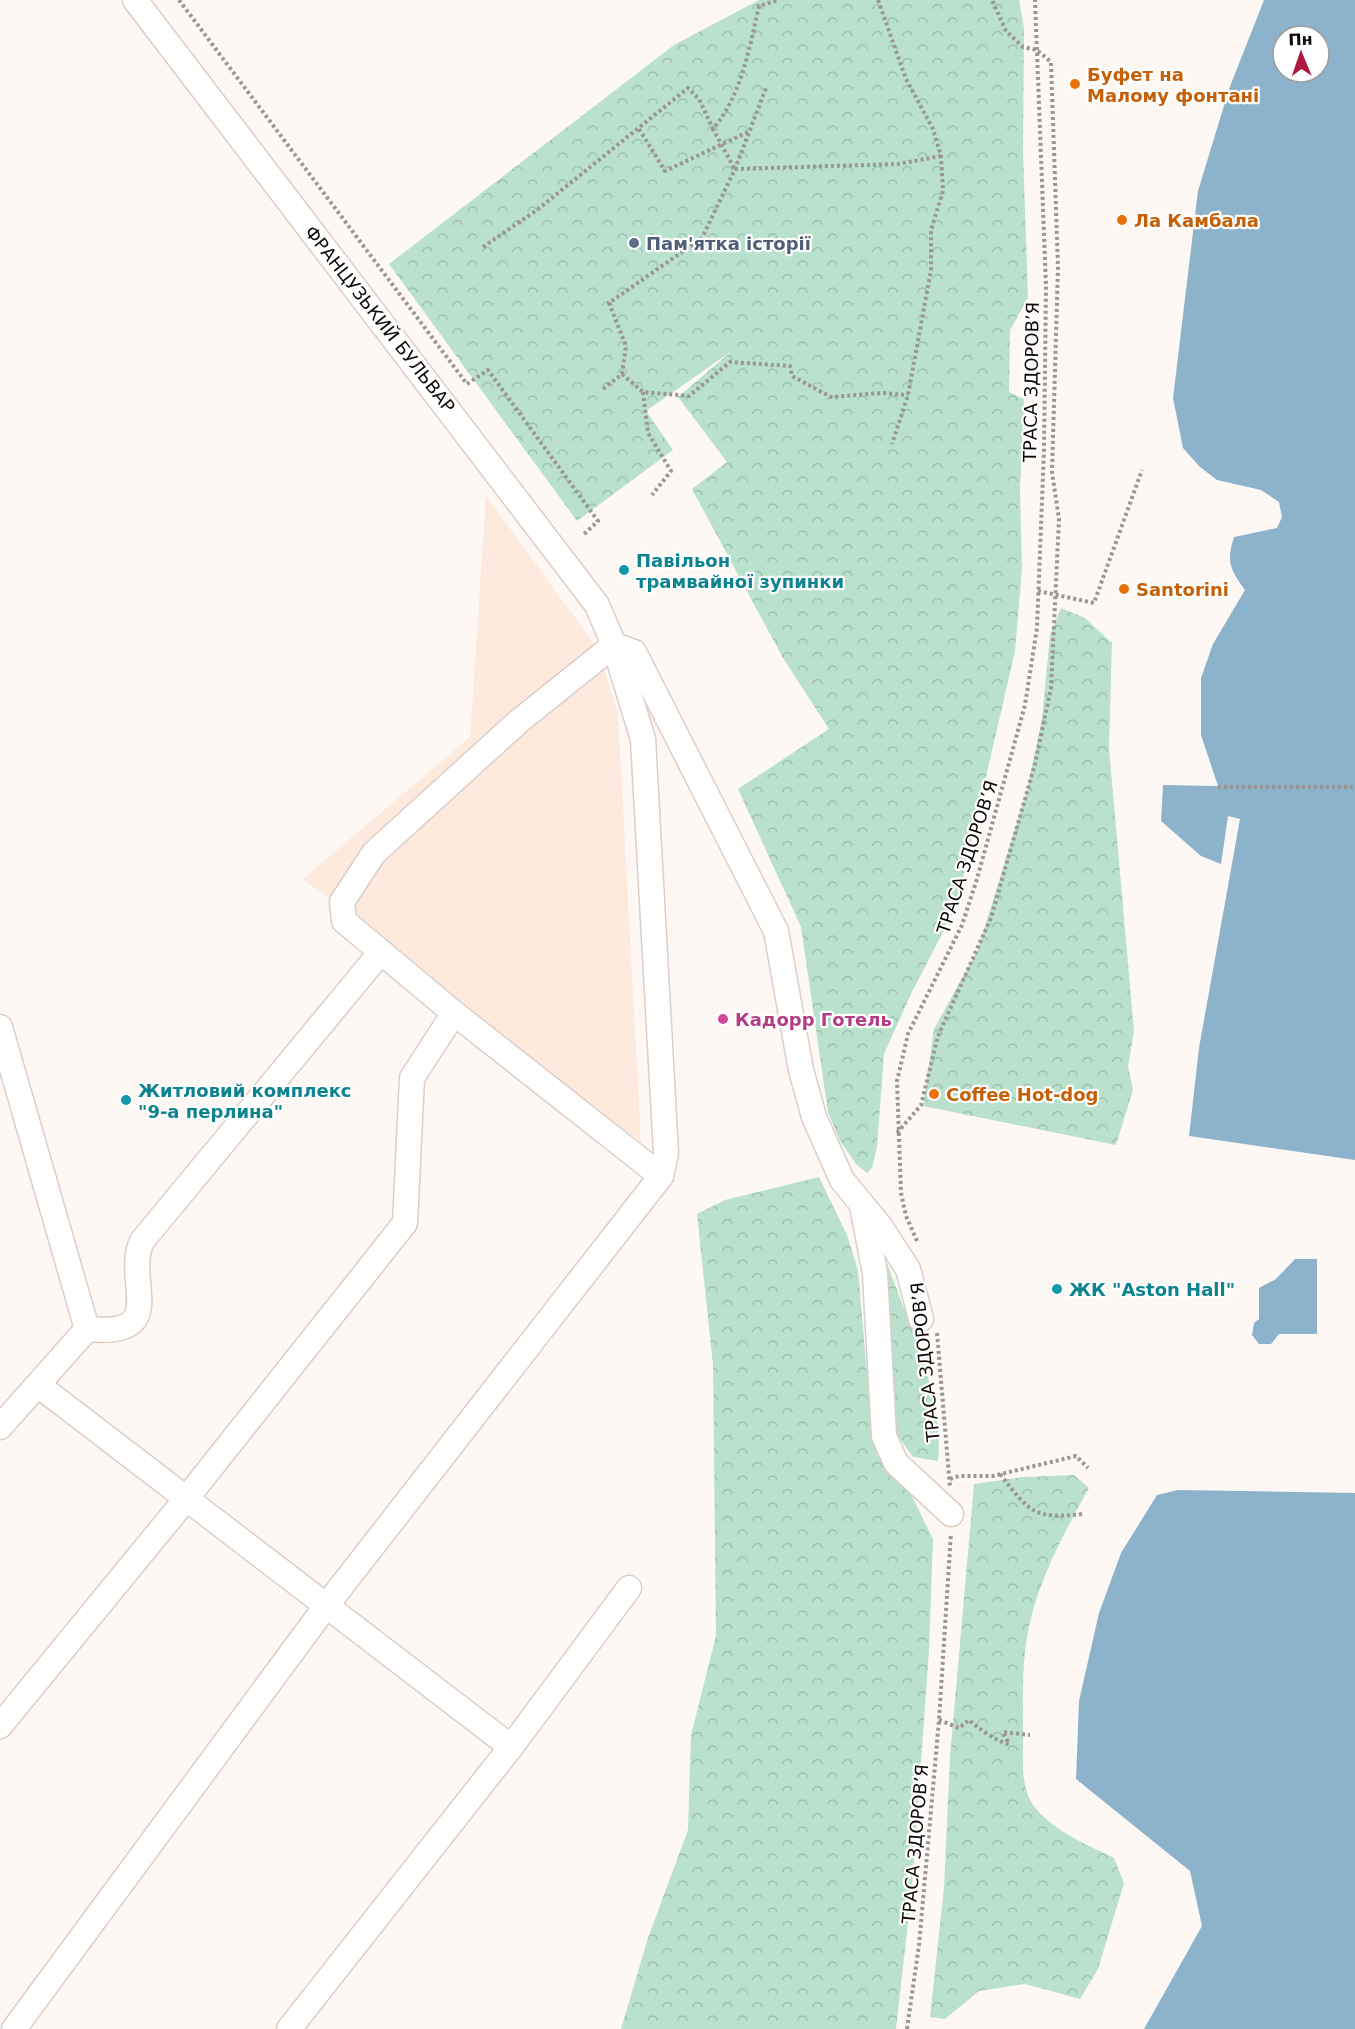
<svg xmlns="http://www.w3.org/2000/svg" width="1355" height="2029" font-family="'DejaVu Sans',sans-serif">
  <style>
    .built { fill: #fee9dd }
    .park { fill: url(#park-crowns) }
    .water { fill: #8cb2cc; fill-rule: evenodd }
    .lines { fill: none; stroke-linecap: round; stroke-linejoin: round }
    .minor-casing { stroke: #dccec7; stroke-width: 27 }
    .path { stroke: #9b9593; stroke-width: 4; stroke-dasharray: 3 3; stroke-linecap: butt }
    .minor { stroke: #fff; stroke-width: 24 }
    .food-dot { fill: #e8710a; stroke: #fff; stroke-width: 2 }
    .service-dot { fill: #5c6f8a; stroke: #fff; stroke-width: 2 }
    .culture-dot { fill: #0f9aa8; stroke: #fff; stroke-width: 2 }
    .hotel-dot { fill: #d1479c; stroke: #fff; stroke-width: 2 }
    .labels { text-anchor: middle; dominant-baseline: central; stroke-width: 4.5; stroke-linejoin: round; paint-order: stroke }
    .food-label { font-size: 18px; font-weight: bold; fill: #c56008; stroke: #fff; text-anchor: start }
    .service-label { font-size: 18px; font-weight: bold; fill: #4e5e75; stroke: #fff; text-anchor: start }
    .street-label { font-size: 18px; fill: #0f0a08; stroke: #fff }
    .culture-label { font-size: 18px; font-weight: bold; fill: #0d838f; stroke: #fff; text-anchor: start }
    .hotel-label { font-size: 18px; font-weight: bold; fill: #b23c85; stroke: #fff; text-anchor: start }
  </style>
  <defs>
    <pattern id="park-crowns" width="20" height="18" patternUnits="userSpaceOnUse" patternTransform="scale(1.5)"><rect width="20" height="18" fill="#b9e1ce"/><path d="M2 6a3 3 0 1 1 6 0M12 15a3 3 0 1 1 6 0" fill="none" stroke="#9ec0af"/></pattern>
  </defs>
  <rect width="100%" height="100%" fill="#fef8f5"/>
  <path class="built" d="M 486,496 L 598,649 L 618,714 L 641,1142 L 473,1017 L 399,953 L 303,879 L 470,737 Z"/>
  <g class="park">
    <path d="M 759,0 L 1019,0 L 1024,28 L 1023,152 L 1028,298 L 1010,330 L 1009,392 L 1024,399 L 1020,491 L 1022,568 L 1015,651 L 956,907 L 912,992 L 884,1054 L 877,1147 L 872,1168 L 867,1173 L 856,1164 L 840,1141 L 828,1112 L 801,927 L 738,789 L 829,729 L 783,658 L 692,489 L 727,462 L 678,397 L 733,350 L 646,411 L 673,450 L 577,521 L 389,264 L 674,45 Z"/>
    <path d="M 1061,608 L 1085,618 L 1112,643 L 1109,748 L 1134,1031 L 1128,1067 L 1133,1090 L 1116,1145 L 923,1106 L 934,1029 L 978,949 L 1027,790 L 1042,719 L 1050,635 Z"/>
    <path d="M 819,1177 L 847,1235 L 858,1270 L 869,1397 L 877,1455 L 907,1486 L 933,1539 L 929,1651 L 912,1887 L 896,2029 L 621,2029 L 648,1938 L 688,1830 L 691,1735 L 716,1636 L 713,1365 L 697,1214 L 725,1200 Z"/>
    <path d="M 887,1263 C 908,1323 945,1398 938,1461 L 913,1457 L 897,1435 L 892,1417 L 883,1265 Z"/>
    <path d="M 1074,1475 L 1089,1488 C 1066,1529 1041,1575 1030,1622 C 1021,1660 1023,1701 1023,1740 C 1023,1764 1020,1790 1037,1810 C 1056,1832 1088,1845 1114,1858 L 1124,1883 L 1098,1969 L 1080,1999 L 1025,1984 L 979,1991 L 945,2019 L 930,2017 L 944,1888 L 950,1757 L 974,1484 L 1023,1477 Z"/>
  </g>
  <g class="water">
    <path d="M 1264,0 L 1355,0 L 1355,1160 L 1189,1136 L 1199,1048 L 1240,819 L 1228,816 L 1221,864 L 1201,856 L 1161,821 L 1163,785 L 1218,786 L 1201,735 L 1201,678 L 1213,644 L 1245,590 C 1230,569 1226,562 1234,537 L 1277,528 L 1282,517 L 1279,502 L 1261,490 L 1217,480 L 1200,467 L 1183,448 L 1173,398 L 1198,191 L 1229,89 ZM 1283,36 L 1319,36 L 1319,72 L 1283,72 Z"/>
    <path d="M 1295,1259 L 1317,1259 L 1317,1334 L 1279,1334 L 1271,1344 L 1259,1344 L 1252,1335 L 1254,1323 L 1259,1319 L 1259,1288 L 1276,1279 Z"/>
    <path d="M 1178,1490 L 1355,1493 L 1355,2029 L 1144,2029 L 1202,1926 L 1190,1871 L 1076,1779 L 1079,1701 L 1099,1613 L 1121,1553 L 1157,1495 Z"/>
  </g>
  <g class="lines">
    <defs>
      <g id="minor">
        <path d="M 614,645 L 518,722 L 374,853 L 342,902 L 344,921 L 454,1013 L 661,1176"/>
        <path d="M 614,645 L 634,652 L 776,931 L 801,1070 L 814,1117 L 842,1180 L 880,1226 L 908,1269 L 921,1319"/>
        <path d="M 0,1027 L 87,1329"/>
        <path d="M 862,1206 L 875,1273 L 884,1436 L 896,1463 L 951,1514"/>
        <path d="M 87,1329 C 172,1337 123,1282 142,1241 L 381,952"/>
        <path d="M 38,1385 L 511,1747"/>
        <path d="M 0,1427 L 87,1329"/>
        <path d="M 0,1726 L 186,1499 L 405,1223 L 412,1078 L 454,1013"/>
        <path d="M 14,2029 L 326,1606 L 661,1176 L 666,1153 L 643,739 L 614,645 L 597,605 L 135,0"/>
        <path d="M 289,2029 L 511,1747 L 629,1588"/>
      </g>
    </defs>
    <use href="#minor" class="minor-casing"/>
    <g class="path">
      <path d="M 179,0 L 467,384 L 488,370 L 598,521 L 582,536"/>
      <path d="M 878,0 L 906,79 L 933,129 L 941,156 L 943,191 L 931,230 L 931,270 L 908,395 L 892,444"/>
      <path d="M 639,129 L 665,171 L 748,132"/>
      <path d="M 734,168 L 713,129 C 742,94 749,49 759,6 L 778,0"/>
      <path d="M 735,169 L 898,164 L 941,156"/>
      <path d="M 483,247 L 537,210 L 688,88 L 699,99 L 713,129"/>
      <path d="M 622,374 L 643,392 L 689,396 L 730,362 L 790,366 L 792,376 L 831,397 L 882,393 L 908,395"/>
      <path d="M 603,389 L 622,374 L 626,346 L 609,303 L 702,238 L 735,169 L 766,88"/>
      <path d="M 643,392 L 648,433 L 671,471 L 652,495"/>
      <path d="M 1038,591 L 1094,603 L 1142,470"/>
      <path d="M 1218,787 L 1355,787"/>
      <path d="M 897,1133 L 921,1105 L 938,1036 L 991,918 L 1035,764 L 1051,688 L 1059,519 L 1052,472 L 1058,267 L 1051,62 L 1037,50 L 1023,47 L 1006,31 L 992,0"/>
      <path d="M 917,1241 L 906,1216 L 901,1193 L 897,1081 L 908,1034 L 962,925 L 977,879 L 1025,705 L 1037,628 L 1044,450 L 1046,286 L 1035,0"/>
      <path d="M 937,1333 L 950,1487"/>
      <path d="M 1000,1474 C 1029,1511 1033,1520 1082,1514"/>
      <path d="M 950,1479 L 959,1476 L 993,1476 L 1076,1456 L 1088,1468"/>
      <path d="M 939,1720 L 959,1728 L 969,1720 C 978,1728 997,1742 1009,1744 L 1003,1732 L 1030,1735"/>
      <path d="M 907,2029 L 919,1945 L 939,1720 L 951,1533"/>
    </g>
    <use href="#minor" class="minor"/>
  </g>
  <g class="food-dot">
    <circle cx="1075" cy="84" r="6"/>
    <circle cx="1122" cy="220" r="6"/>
    <circle cx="1124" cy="589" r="6"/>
    <circle cx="934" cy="1094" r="6"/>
  </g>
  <circle class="service-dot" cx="634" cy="243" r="6"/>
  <g class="culture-dot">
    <circle cx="624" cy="570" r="6"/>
    <circle cx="126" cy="1100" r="6"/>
    <circle cx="1057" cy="1289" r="6"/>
  </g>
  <circle class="hotel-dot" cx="723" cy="1019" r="6"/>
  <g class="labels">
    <g class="food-label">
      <text x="1087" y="74">Буфет на<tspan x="1087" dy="21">Малому фонтані</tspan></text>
      <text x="1134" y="220">Ла Камбала</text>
      <text x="1136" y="589">Santorini</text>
      <text x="946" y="1094">Coffee Hot-dog</text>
    </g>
    <g class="service-label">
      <text x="646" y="243">Пам'ятка історії</text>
    </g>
    <g class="street-label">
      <text transform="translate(380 319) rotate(52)">ФРАНЦУЗЬКИЙ БУЛЬВАР</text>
      <text transform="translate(1031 382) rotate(-89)">ТРАСА ЗДОРОВ’Я</text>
      <text transform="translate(967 857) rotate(-72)">ТРАСА ЗДОРОВ’Я</text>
      <text transform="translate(925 1362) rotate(-96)">ТРАСА ЗДОРОВ’Я</text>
      <text transform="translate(915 1844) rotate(-85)">ТРАСА ЗДОРОВ’Я</text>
    </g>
    <g class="culture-label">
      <text x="636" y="560">Павільон<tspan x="636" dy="21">трамвайної зупинки</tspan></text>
      <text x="138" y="1090">Житловий комплекс<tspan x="138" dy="21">"9-а перлина"</tspan></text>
      <text x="1069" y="1289">ЖК "Aston Hall"</text>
    </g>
    <g class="hotel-label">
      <text x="735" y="1019">Кадорр Готель</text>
    </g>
  </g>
  <g transform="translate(1301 54) rotate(358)"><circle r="28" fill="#ffffff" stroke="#9f9d9c" stroke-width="1.5"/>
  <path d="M0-4.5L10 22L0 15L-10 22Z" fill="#ad183d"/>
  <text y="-9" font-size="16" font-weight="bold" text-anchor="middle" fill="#0f0a08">Пн</text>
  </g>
</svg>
